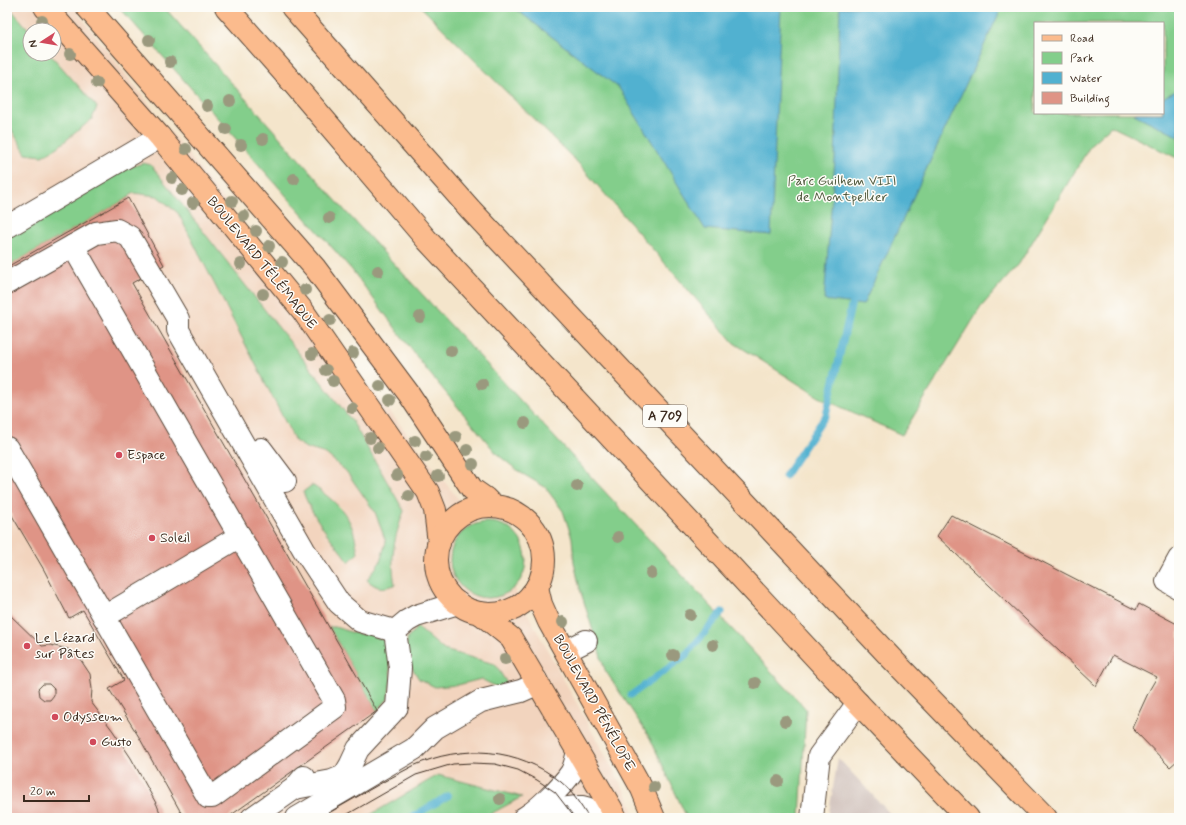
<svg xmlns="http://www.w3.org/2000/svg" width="1186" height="825" font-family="Mynerve,sans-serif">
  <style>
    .built { fill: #f2d4be; fill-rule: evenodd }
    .industrial { fill: #cfc0ba }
    .green { fill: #83ce8b; stroke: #5f7c54; fill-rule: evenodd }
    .water { fill: #51b1d0; stroke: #466e77 }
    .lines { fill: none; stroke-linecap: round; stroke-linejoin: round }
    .stream { stroke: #51b1d0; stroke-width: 7 }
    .building { fill: #df9486; fill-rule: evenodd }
    .minor-casing { stroke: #574638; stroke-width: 24 }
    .major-casing { stroke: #574638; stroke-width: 24 }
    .highway-casing { stroke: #574638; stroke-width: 24 }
    .minor { stroke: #fff; stroke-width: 22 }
    .major { stroke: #fbbb8d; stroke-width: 22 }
    .highway { stroke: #fbbb8d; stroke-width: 22 }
    .tram { stroke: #3b2a1e; stroke-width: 1 }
    .tree { fill: #9a997e }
    .poi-dot { fill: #d1495b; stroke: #fdfcf7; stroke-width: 1.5 }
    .labels { text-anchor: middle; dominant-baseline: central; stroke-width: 3; stroke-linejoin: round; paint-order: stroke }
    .shield { fill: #fdfcf7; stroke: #75695f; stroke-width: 1 }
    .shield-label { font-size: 13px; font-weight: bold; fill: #3b2a1e }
    .park-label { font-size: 14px; fill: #515b3f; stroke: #fdfcf7 }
    .street-label { font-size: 14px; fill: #3b2a1e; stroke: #fdfcf7 }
    .poi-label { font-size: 14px; fill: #3b2a1e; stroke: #fdfcf7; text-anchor: start }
  </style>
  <rect width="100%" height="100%" fill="#fdfcf7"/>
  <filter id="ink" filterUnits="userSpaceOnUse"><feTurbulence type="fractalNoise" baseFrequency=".025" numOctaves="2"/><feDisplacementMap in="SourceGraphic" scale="8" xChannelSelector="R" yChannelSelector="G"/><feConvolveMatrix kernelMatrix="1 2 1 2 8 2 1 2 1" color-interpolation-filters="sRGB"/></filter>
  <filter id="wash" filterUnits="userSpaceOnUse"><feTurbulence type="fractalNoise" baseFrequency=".012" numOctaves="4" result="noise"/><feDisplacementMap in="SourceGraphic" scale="16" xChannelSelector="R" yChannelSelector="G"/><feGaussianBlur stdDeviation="0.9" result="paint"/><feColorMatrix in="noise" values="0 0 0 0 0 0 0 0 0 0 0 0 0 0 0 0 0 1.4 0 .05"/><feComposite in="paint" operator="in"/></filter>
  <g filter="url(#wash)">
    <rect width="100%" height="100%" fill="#f4e5cb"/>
    <path class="built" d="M 7,7 L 73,7 L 477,523 L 469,526 L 507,594 L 514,589 L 627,795 L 636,818 L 7,818 ZM 30,30 L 54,30 L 54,54 L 30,54 Z"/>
    <path class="industrial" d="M 838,758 L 894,818 L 828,818 Z"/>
    <g class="green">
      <path d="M 7,7 L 9,7 L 30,31 L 30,54 L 50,54 L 97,107 L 92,119 L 58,147 L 42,156 L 26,154 L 7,122 Z"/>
      <path d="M 119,7 L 164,7 L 347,213 L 806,709 L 800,818 L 687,818 L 650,738 L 605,670 L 580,589 L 574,562 L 572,538 L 563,511 L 545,487 L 521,473 L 498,455 L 426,369 L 352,270 Z"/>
      <path d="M 421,7 L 1179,7 L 1179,159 L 1111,126 L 1092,143 L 1019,264 L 981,307 L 902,435 L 819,397 L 734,343 L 579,164 ZM 1035,23 L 1163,23 L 1163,113 L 1035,113 Z"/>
      <path d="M 143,163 L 151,165 L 352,421 L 404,511 C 394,538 390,557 395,585 C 381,589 378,589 367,580 L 380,562 L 386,542 L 375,512 L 346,471 L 326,454 L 306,448 L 295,441 L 178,213 L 157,196 L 133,193 L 128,198 L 7,267 L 7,238 L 128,168 Z"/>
      <path d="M 312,485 C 326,494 345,509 351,525 C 355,533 356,543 358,553 L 349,562 C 332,540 313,518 303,492 Z"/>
      <circle cx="488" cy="560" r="38"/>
      <path d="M 329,627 L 335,627 L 357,634 L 369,634 L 385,641 L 389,655 L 391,679 L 388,699 L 377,711 Z"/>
      <path d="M 417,627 L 444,650 L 495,664 L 510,688 L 506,692 L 481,679 L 458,685 L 435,687 L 419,679 L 406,658 L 407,639 Z"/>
      <path d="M 438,775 L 522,797 L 483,818 L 365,818 Z"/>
    </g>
    <g class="water">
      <path d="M 513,7 L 781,7 L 771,235 L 705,229 L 619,88 Z"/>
      <path d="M 840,7 L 1002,7 L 863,305 L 824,300 L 835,159 Z"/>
      <path d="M 1179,89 L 1179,137 L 1134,114 L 1137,113 L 1163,113 L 1163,98 Z"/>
    </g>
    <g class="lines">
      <g class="stream">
        <path d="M 785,476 L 826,415 L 852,302"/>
        <path d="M 631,695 L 685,656 L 722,612"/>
        <path d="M 410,818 L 448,796"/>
      </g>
    </g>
    <g id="blocks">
      <g class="building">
        <path d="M 128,198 L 164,265 L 132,283 L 377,711 L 227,818 L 184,818 L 139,737 L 109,689 L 124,680 L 83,610 L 69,618 L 44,570 L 7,507 L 7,267 Z"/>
        <path d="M 951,515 L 1136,610 L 1139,604 L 1179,625 L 1179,759 L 1170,767 L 1132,728 L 1150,689 L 1157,677 L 1113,655 L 1096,686 L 937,536 Z"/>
        <path d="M 7,612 L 42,646 L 50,645 L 68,649 L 80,659 L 90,674 L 92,689 L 91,702 L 113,731 L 131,758 L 157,805 L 162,818 L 7,818 ZM 43,684 L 49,684 L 54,689 L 54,695 L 50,700 L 44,700 L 39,696 L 38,689 Z"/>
      </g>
    </g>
  </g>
  <g filter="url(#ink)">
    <use href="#blocks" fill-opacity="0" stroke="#574638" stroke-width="1"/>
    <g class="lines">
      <defs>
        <g id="minor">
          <path d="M 7,227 L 160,137"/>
          <path d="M 7,283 L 96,233 L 117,230 L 130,237 L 178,319 L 178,330 L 304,550 L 339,603 L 360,621 L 395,631"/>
          <path d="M 7,448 L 208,797 L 212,797 L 335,707 L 334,700 L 73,246"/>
          <path d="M 261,449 L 285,481"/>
          <path d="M 1179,559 L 1167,581 L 1179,588"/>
          <path d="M 104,617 L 240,536"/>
          <path d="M 566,651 L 586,641"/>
          <path d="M 295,788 L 332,781 L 344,776 L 350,766 L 358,749 L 397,707 L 400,668 L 395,631 L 407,621 L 416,616 L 458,603"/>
          <path d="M 529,815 C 543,813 569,806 582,807 C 591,809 601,814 609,818"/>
          <path d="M 252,818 L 295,788 L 304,777"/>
          <path d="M 297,818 L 414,749 L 435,728 L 481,701 L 521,691 L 530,687 L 536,680"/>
          <path d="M 524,818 C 536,812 563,785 571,773 C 575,767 576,758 578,752"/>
          <path d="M 812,818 L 819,756 L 858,703"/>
        </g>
        <g id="major">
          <path d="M 45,7 L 160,137 L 303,311 L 428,492 L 435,510 L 439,543"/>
          <path d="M 87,7 L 315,268 L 409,394 L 472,489 L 485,498 L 492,505"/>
          <circle cx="490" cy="560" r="54"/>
          <path d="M 537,587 L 541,604 L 549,622 L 642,789 L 654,818"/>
          <path d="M 480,613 L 511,638 L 611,808 L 616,818"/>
        </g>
        <g id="highway">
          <path d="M 226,7 L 293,83 L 427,240 L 858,703 L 968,818"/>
          <path d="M 292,7 L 470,209 L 891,658 L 1046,818"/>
        </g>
      </defs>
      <use href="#minor" class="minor-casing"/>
      <use href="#major" class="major-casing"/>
      <use href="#highway" class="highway-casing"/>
      <use href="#minor" class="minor"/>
      <use href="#major" class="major"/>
      <use href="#highway" class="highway"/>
      <g class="tram">
        <path d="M 320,818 C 341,806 362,794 383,782 C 393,777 403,771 413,766 C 462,744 518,747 561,782 C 572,791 581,806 589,818"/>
        <path d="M 341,818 L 416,775 L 453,764 L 472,763 L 495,764 L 518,770 L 537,780 L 555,792 L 575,818"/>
      </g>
    </g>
    <g class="tree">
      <circle cx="42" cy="21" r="6"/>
      <circle cx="149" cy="40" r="6"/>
      <circle cx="70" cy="54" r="6"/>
      <circle cx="170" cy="62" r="6"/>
      <circle cx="97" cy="83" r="6"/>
      <circle cx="230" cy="101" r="6"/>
      <circle cx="207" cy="106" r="6"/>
      <circle cx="226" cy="129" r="6"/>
      <circle cx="263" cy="139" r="6"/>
      <circle cx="241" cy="145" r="6"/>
      <circle cx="186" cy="149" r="6"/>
      <circle cx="172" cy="178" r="6"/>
      <circle cx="294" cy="179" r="6"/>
      <circle cx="182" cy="190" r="6"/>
      <circle cx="232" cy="201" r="6"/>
      <circle cx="193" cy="203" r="6"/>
      <circle cx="244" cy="216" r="6"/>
      <circle cx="329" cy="218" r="6"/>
      <circle cx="256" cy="231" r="6"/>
      <circle cx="269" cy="246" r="6"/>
      <circle cx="282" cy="262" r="6"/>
      <circle cx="241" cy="264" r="6"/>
      <circle cx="378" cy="271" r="6"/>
      <circle cx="305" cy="290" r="6"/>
      <circle cx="263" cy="294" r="6"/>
      <circle cx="420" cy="317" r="6"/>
      <circle cx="330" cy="320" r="6"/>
      <circle cx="451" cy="351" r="6"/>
      <circle cx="353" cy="353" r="6"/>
      <circle cx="312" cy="354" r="6"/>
      <circle cx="326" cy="370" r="6"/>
      <circle cx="333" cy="381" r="6"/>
      <circle cx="482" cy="384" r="6"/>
      <circle cx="380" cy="386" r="6"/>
      <circle cx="390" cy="400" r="6"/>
      <circle cx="352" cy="408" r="6"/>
      <circle cx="525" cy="423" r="6"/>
      <circle cx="456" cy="437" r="6"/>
      <circle cx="370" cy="438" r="6"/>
      <circle cx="415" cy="441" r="6"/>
      <circle cx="378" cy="448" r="6"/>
      <circle cx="467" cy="450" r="6"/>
      <circle cx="426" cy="457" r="6"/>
      <circle cx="473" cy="464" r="6"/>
      <circle cx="397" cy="475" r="6"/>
      <circle cx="438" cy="476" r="6"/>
      <circle cx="577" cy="486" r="6"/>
      <circle cx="409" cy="496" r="6"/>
      <circle cx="618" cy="537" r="6"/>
      <circle cx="651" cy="573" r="6"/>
      <circle cx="690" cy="615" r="6"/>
      <circle cx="563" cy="622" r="6"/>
      <circle cx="713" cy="645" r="6"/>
      <circle cx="673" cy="655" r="6"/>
      <circle cx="505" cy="659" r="6"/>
      <circle cx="755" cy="683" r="6"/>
      <circle cx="785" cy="721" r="6"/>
      <circle cx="778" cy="781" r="6"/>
      <circle cx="654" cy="787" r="6"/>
      <circle cx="500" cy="799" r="6"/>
    </g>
  </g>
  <g class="poi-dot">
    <circle cx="119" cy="455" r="4"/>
    <circle cx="152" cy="538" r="4"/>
    <circle cx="27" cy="646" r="4"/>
    <circle cx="55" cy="717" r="4"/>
    <circle cx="93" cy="742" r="4"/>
  </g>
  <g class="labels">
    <rect class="shield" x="643" y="405" width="44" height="22" rx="3"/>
    <g class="shield-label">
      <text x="665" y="416">A 709</text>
    </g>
    <g class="park-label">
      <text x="842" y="181">Parc Guilhem VIII<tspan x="842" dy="16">de Montpellier</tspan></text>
    </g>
    <g class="street-label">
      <text transform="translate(262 263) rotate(51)">BOULEVARD TÉLÉMAQUE</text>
      <text transform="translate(594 703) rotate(61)">BOULEVARD PÉNÉLOPE</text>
    </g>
    <g class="poi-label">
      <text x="127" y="455">Espace</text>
      <text x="160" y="538">Soleil</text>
      <text x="35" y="638">Le Lézard<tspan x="35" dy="16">sur Pâtes</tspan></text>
      <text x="63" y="717">Odysseum</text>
      <text x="101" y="742">Gusto</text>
    </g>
  </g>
  <rect width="1186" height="825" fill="none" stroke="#fdfcf7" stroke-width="24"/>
  <rect x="1034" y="22" width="130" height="92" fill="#fdfcf7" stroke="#afa8a0"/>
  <rect x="1042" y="35" width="20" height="6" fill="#fbbb8d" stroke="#afa8a0"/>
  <text x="1070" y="42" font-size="12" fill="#3b2a1e">Road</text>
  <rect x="1042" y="52" width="20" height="12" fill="#83ce8b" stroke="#afa8a0"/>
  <text x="1070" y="62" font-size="12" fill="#3b2a1e">Park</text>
  <rect x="1042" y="72" width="20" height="12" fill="#51b1d0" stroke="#afa8a0"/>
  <text x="1070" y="82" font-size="12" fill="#3b2a1e">Water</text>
  <rect x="1042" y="92" width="20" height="12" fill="#df9486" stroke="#afa8a0"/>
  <text x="1070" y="102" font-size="12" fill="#3b2a1e">Building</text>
  <g transform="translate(42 42) rotate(258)"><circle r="19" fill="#fdfcf7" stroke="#afa8a0"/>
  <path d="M0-3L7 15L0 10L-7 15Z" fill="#d1495b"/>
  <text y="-6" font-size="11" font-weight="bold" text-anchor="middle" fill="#3b2a1e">N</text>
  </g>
  <path d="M24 795v6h65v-6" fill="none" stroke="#3b2a1e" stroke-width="2"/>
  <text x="30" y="795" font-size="12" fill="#3b2a1e" stroke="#fdfcf7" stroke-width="3" paint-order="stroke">20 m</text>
</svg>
